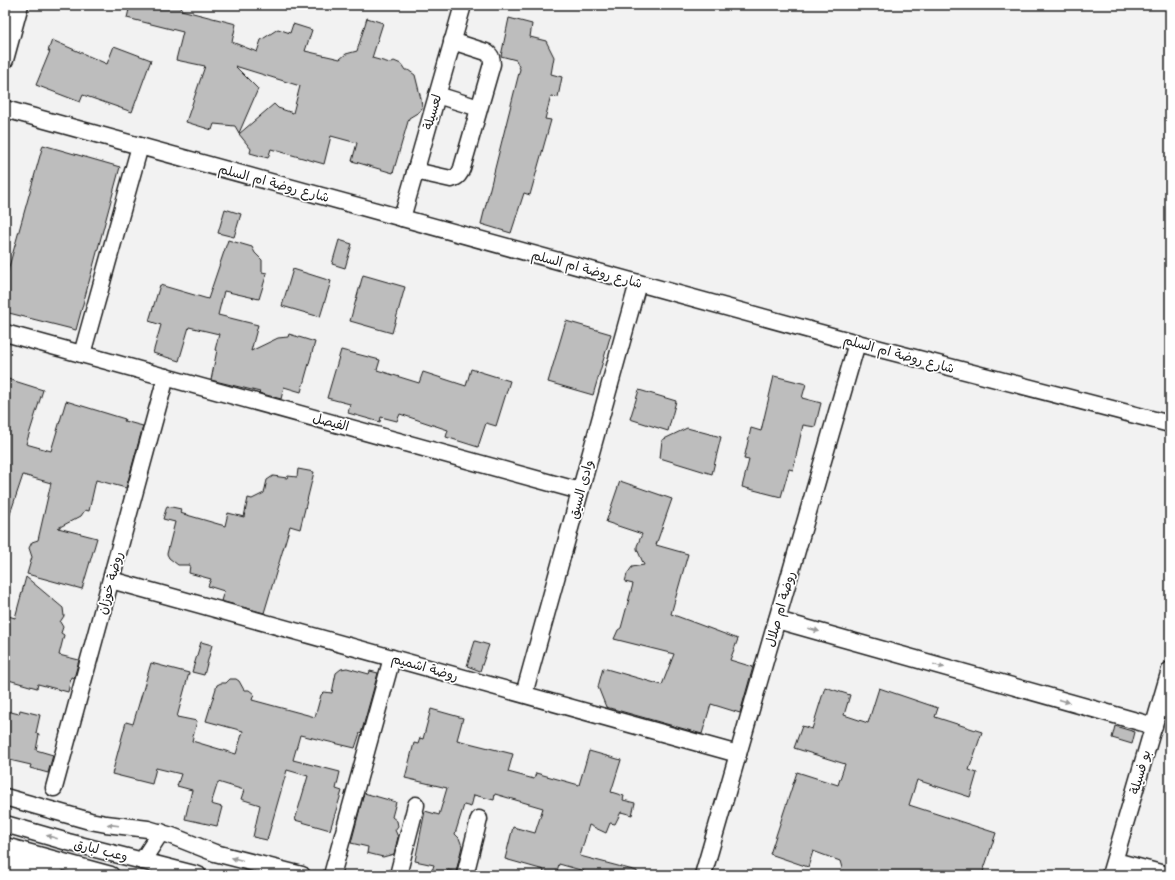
<svg xmlns="http://www.w3.org/2000/svg" width="1175" height="880" font-family="'Comic Neue','Playpen Sans Arabic',sans-serif">
  <style>
    .building { fill: #bdbdbd; stroke: #1c1c1c }
    .lines { fill: none; stroke-linecap: round; stroke-linejoin: round }
    .minor-casing { stroke: #1c1c1c; stroke-width: 19 }
    .minor { stroke: #fff; stroke-width: 16 }
    .oneway { fill: #999 }
    .labels { text-anchor: middle; dominant-baseline: central; stroke-width: 3.5; stroke-linejoin: round; paint-order: stroke }
    .street-label { font-size: 13px; fill: #1c1c1c; stroke: #fff }
  </style>
  <rect width="100%" height="100%" fill="#f2f2f2"/>
  <filter id="ink" filterUnits="userSpaceOnUse"><feTurbulence type="fractalNoise" baseFrequency=".025" numOctaves="2"/><feDisplacementMap in="SourceGraphic" scale="8" xChannelSelector="R" yChannelSelector="G"/><feConvolveMatrix kernelMatrix="1 2 1 2 8 2 1 2 1" color-interpolation-filters="sRGB"/></filter>
  <g filter="url(#ink)">
    <g class="building">
      <path d="M 130,5 L 182,5 L 181,10 L 236,24 L 232,42 L 257,52 L 261,40 L 278,29 L 290,33 L 293,24 L 312,30 L 305,51 L 340,59 L 346,54 L 357,51 L 367,18 L 383,23 L 372,58 L 390,63 L 394,61 L 401,64 L 405,70 L 408,70 L 415,75 L 421,99 L 422,108 L 419,112 L 409,118 L 393,173 L 352,161 L 357,143 L 331,136 L 324,164 L 271,149 L 268,158 L 250,153 L 251,149 L 239,134 L 274,104 L 278,108 L 293,113 L 300,86 L 235,66 L 258,89 L 239,133 L 235,126 L 214,124 L 212,130 L 186,122 L 205,66 L 176,60 L 183,32 L 127,18 Z"/>
      <path d="M 509,18 L 532,24 L 530,37 L 546,41 L 554,57 L 551,74 L 562,77 L 558,97 L 551,96 L 545,119 L 551,120 L 530,195 L 524,193 L 511,233 L 481,224 L 520,69 L 516,60 L 501,56 Z"/>
      <path d="M 52,40 L 107,64 L 114,46 L 151,60 L 132,112 L 83,95 L 80,102 L 36,85 L 50,51 L 48,51 Z"/>
      <path d="M 43,145 L 120,167 L 76,330 L 5,312 L 5,281 Z"/>
      <path d="M 225,209 L 241,214 L 234,237 L 218,233 Z"/>
      <path d="M 228,240 L 252,247 L 255,253 L 262,260 L 262,272 L 267,273 L 259,299 L 224,291 L 218,315 L 258,325 L 251,351 L 278,338 L 288,337 L 289,334 L 315,342 L 301,392 L 284,387 L 281,399 L 259,393 L 260,392 L 211,380 L 217,350 L 215,350 L 219,334 L 189,327 L 179,361 L 153,353 L 161,325 L 149,321 L 160,285 L 208,299 Z"/>
      <path d="M 339,240 L 352,244 L 345,268 L 332,264 Z"/>
      <path d="M 293,269 L 331,281 L 320,317 L 282,306 Z"/>
      <path d="M 363,275 L 405,287 L 392,333 L 350,321 Z"/>
      <path d="M 566,321 L 611,334 L 593,395 L 548,382 Z"/>
      <path d="M 341,350 L 380,360 L 377,370 L 419,383 L 423,372 L 466,386 L 471,369 L 510,381 L 496,426 L 486,423 L 478,447 L 446,437 L 448,430 L 400,414 L 397,421 L 381,417 L 380,422 L 348,413 L 350,404 L 327,398 Z"/>
      <path d="M 774,376 L 806,384 L 802,398 L 821,403 L 815,427 L 803,425 L 793,470 L 789,469 L 781,497 L 742,487 L 749,460 L 744,459 L 751,428 L 761,431 Z"/>
      <path d="M 5,378 L 43,390 L 26,444 L 51,451 L 66,401 L 125,419 L 124,421 L 143,426 L 126,488 L 96,480 L 89,511 L 85,510 L 81,516 L 58,528 L 97,538 L 82,589 L 27,574 L 32,557 L 29,548 L 32,542 L 38,540 L 51,483 L 23,475 L 7,523 L 5,523 Z"/>
      <path d="M 639,390 L 676,401 L 668,431 L 630,419 Z"/>
      <path d="M 687,428 L 721,437 L 712,474 L 660,458 L 662,440 Z"/>
      <path d="M 298,469 L 314,472 L 300,529 L 290,526 L 264,613 L 221,601 L 224,591 L 208,586 L 211,579 L 189,573 L 190,565 L 178,565 L 169,558 L 167,554 L 175,522 L 163,519 L 167,506 L 181,509 L 180,513 L 225,526 L 228,513 L 244,517 L 248,498 L 252,499 L 264,493 L 267,480 L 273,476 L 287,478 L 288,476 L 297,477 Z"/>
      <path d="M 620,481 L 672,499 L 656,545 L 688,554 L 671,614 L 738,639 L 730,660 L 753,667 L 740,713 L 711,704 L 702,734 L 606,707 L 598,687 L 603,668 L 662,685 L 674,654 L 614,639 L 618,630 L 621,628 L 633,584 L 625,582 L 627,574 L 632,567 L 644,565 L 637,549 L 637,546 L 642,534 L 606,522 Z"/>
      <path d="M 26,577 L 63,608 L 64,616 L 60,622 L 63,627 L 61,633 L 64,635 L 59,655 L 79,660 L 74,678 L 71,677 L 68,692 L 38,684 L 37,688 L 5,679 L 5,615 L 15,618 Z"/>
      <path d="M 475,641 L 489,645 L 480,671 L 467,666 Z"/>
      <path d="M 201,642 L 212,645 L 204,675 L 192,672 Z"/>
      <path d="M 151,663 L 189,673 L 177,717 L 197,721 L 192,741 L 236,754 L 243,731 L 206,721 L 217,685 L 221,683 L 226,683 L 230,679 L 236,679 L 239,681 L 244,690 L 249,690 L 254,694 L 252,700 L 315,717 L 321,695 L 324,692 L 332,693 L 336,673 L 341,669 L 347,668 L 369,674 L 370,671 L 378,673 L 361,734 L 360,733 L 355,748 L 300,735 L 293,760 L 340,772 L 336,789 L 342,791 L 330,830 L 295,820 L 308,776 L 287,770 L 267,840 L 253,837 L 260,805 L 241,799 L 244,790 L 218,782 L 211,804 L 222,807 L 217,826 L 185,819 L 192,790 L 177,786 L 181,774 L 156,768 L 152,784 L 112,774 L 126,722 L 133,724 Z"/>
      <path d="M 825,687 L 850,695 L 844,715 L 868,723 L 879,688 L 938,708 L 935,717 L 982,732 L 969,770 L 977,773 L 970,797 L 917,780 L 909,805 L 996,833 L 982,875 L 844,875 L 840,861 L 813,851 L 808,867 L 770,854 L 797,772 L 838,785 L 845,764 L 794,748 L 802,726 L 812,729 Z"/>
      <path d="M 431,709 L 463,718 L 457,740 L 513,754 L 508,772 L 534,779 L 536,773 L 579,785 L 589,751 L 621,760 L 611,792 L 624,796 L 623,800 L 635,803 L 632,815 L 621,812 L 615,824 L 610,823 L 606,833 L 589,825 L 580,856 L 637,871 L 637,875 L 583,875 L 584,871 L 559,864 L 556,875 L 543,875 L 544,870 L 505,859 L 513,827 L 535,833 L 543,808 L 495,794 L 494,800 L 474,795 L 471,807 L 464,805 L 455,834 L 459,838 L 462,846 L 456,872 L 448,870 L 446,874 L 432,871 L 434,865 L 415,861 L 425,811 L 439,815 L 447,788 L 405,778 L 414,743 L 418,744 L 420,738 L 423,739 Z"/>
      <path d="M 20,710 L 40,715 L 36,733 L 39,734 L 36,750 L 53,755 L 48,773 L 30,768 L 31,765 L 5,759 L 5,713 L 7,713 L 7,711 L 19,714 Z"/>
      <path d="M 1115,726 L 1135,732 L 1132,744 L 1112,738 Z"/>
      <path d="M 364,793 L 396,802 L 392,817 L 397,821 L 398,826 L 395,830 L 398,837 L 394,854 L 383,857 L 367,853 L 368,847 L 351,843 Z"/>
    </g>
    <g class="lines">
      <defs>
        <g id="minor">
          <path d="M 5,60 L 20,5"/>
          <path d="M 437,95 L 479,108"/>
          <path d="M 5,109 L 857,343 L 1170,424"/>
          <path d="M 415,171 L 451,179 C 458,177 460,174 462,168 L 492,64 C 492,58 491,55 486,52 L 452,41"/>
          <path d="M 402,218 L 463,5"/>
          <path d="M 5,333 L 580,491"/>
          <path d="M 82,354 L 140,146"/>
          <path d="M 111,580 L 738,754"/>
          <path d="M 777,620 L 1154,726"/>
          <path d="M 524,694 L 638,283"/>
          <path d="M 54,788 L 166,377"/>
          <path d="M 5,797 L 90,821 L 106,824 L 148,829 L 172,836 L 215,853 L 302,875"/>
          <path d="M 5,824 L 68,842 L 198,875"/>
          <path d="M 5,846 L 111,875"/>
          <path d="M 5,861 L 56,875"/>
          <path d="M 142,861 L 161,832"/>
          <path d="M 1115,861 L 1168,875"/>
          <path d="M 332,875 L 392,658"/>
          <path d="M 398,875 L 416,805"/>
          <path d="M 465,875 L 479,819"/>
          <path d="M 703,875 L 857,343"/>
          <path d="M 1110,875 L 1170,670"/>
        </g>
      </defs>
      <use href="#minor" class="minor-casing"/>
      <use href="#minor" class="minor"/>
    </g>
    <defs><path id="oneway-solid" d="M-6-.8H1V-3.2L6.5 0L1 3.2V.8H-6Z"/></defs>
    <g class="oneway">
      <use href="#oneway-solid" transform="translate(814 630) rotate(16)"/>
      <use href="#oneway-solid" transform="translate(939 666) rotate(16)"/>
      <use href="#oneway-solid" transform="translate(1064 701) rotate(16)"/>
      <use href="#oneway-solid" transform="translate(113 825) rotate(-173)"/>
      <use href="#oneway-solid" transform="translate(52 837) rotate(-164)"/>
      <use href="#oneway-solid" transform="translate(237 859) rotate(-166)"/>
    </g>
  </g>
  <g class="labels">
    <g class="street-label">
      <text transform="translate(432 112) rotate(-74)">لعسيلة</text>
      <text transform="translate(274 183) rotate(15)">شارع روضة ام السلم</text>
      <text transform="translate(587 269) rotate(15)">شارع روضة ام السلم</text>
      <text transform="translate(899 354) rotate(15)">شارع روضة ام السلم</text>
      <text transform="translate(331 422) rotate(15)">الفيصل</text>
      <text transform="translate(581 489) rotate(-75)">وادى السيق</text>
      <text transform="translate(110 583) rotate(-75)">روضة خوزان</text>
      <text transform="translate(780 609) rotate(-74)">روضة ام صلال</text>
      <text transform="translate(425 667) rotate(16)">روضة اشميم</text>
      <text transform="translate(1140 772) rotate(-74)">بو فسيلة</text>
      <text transform="translate(101 850) rotate(14)">وعب لبارق</text>
    </g>
  </g>
  <rect width="1175" height="880" fill="none" stroke="#fff" stroke-width="20"/>
  <rect x="10" y="10" width="1155" height="860" fill="none" stroke="#1c1c1c" stroke-width="1.5" filter="url(#ink)"/>
</svg>
